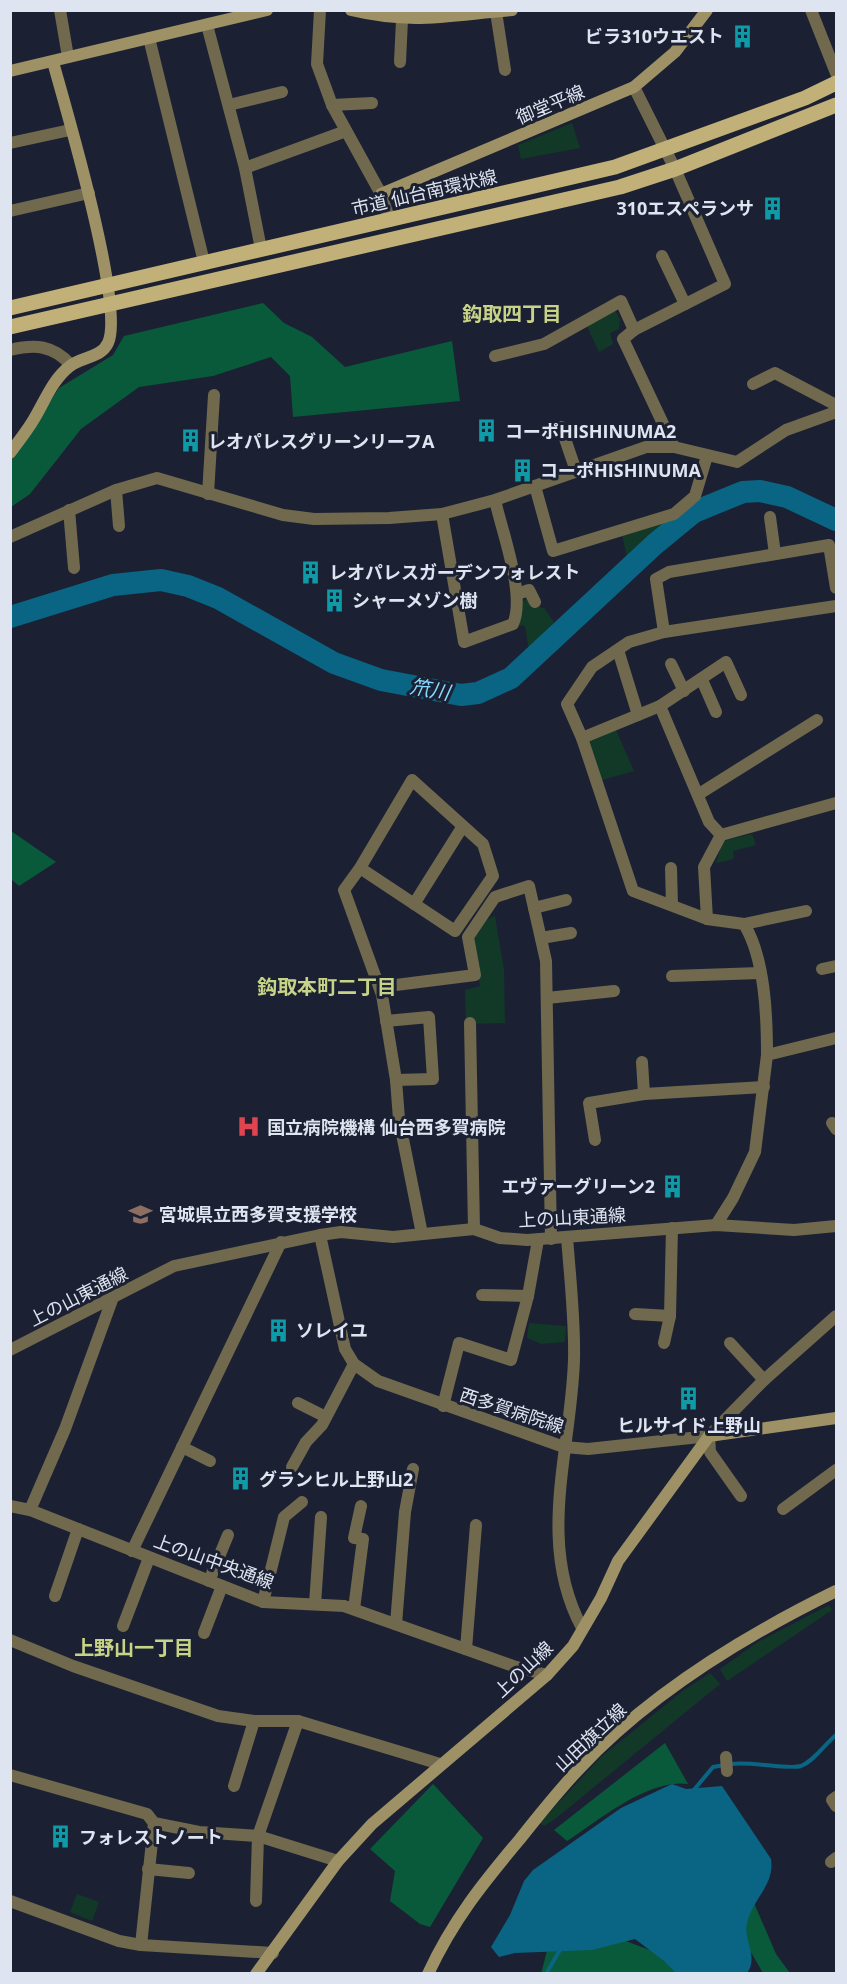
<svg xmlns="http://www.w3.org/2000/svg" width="847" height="1984" font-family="'Open Sans','Noto Sans JP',sans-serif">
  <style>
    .green { fill: #123927 }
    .forest { fill: #095a3b }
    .water { fill: #0a6483 }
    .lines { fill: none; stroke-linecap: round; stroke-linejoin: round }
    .stream { stroke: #0a6483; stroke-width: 4 }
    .river { stroke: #0a6483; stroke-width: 22 }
    .street { stroke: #70694e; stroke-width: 12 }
    .secondary { stroke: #9e9166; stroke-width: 12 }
    .primary { stroke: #c1b078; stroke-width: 15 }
    .labels { text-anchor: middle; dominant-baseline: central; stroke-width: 6; stroke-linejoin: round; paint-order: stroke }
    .poi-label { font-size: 18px; font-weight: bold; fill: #dfe4f1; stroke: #1b2133; text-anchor: start }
    .street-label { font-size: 18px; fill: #dfe4f1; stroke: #1b2133 }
    .neighbourhood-label { font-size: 20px; font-weight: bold; fill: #c7d386; stroke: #1b2133 }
    .water-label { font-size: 20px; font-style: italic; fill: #87d9ff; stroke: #1b2133 }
  </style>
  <rect width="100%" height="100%" fill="#1b2133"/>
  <g class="green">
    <path d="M 572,123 L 580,148 L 521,159 L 518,145 Z"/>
    <path d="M 614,309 L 620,319 L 619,329 L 610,333 L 613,344 L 599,352 L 586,324 Z"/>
    <path d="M 662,523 L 664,531 L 627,557 L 622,535 Z"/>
    <path d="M 527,598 L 534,606 L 544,608 L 554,622 L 529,651 L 525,626 L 519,625 L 522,602 Z"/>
    <path d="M 616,730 L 634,771 L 599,781 L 586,743 Z"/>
    <path d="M 752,834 L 756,845 L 733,851 L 734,859 L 716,863 L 723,841 Z"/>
    <path d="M 495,916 L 504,970 L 505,1023 L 466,1024 L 465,990 L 480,986 L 472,939 L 487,920 Z"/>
    <path d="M 529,1323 L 566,1326 L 565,1342 L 541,1344 L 527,1338 Z"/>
    <path d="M 829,1605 L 832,1610 L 727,1681 L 720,1669 L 758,1642 Z"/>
    <path d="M 710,1673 L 720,1684 L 555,1819 L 544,1826 L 540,1823 L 601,1757 L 684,1690 Z"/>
    <path d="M 77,1894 L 99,1902 L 92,1921 L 70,1912 Z"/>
  </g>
  <g class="forest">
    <path d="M 263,303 L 284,323 L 312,337 L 345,367 L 452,341 L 460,401 L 293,417 L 290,376 L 271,357 L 213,376 L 139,387 L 81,429 L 30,494 L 11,507 L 11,461 L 59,388 L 113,355 L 124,336 Z"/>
    <path d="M 11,831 L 56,862 L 19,886 L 11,879 Z"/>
    <path d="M 665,1743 L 688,1784 C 649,1778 599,1820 567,1841 L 554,1830 Z"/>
    <path d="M 433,1784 L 483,1838 L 430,1927 L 420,1924 L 390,1901 L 395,1871 L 370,1849 Z"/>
    <path d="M 751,1896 L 776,1954 L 790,1973 L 763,1973 L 730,1916 Z"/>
    <path d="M 551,1935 L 612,1936 L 712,1973 L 541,1974 Z"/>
  </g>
  <path class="water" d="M 672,1784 L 686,1789 L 722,1786 L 771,1859 C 775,1885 753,1898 747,1923 C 743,1940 759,1957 747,1973 L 676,1973 L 664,1961 L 635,1939 L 592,1950 L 515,1953 L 499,1957 L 491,1947 L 510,1915 L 524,1881 L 533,1870 L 621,1808 Z"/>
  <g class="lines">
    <g class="stream">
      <path d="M 731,1764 C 751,1761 788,1770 801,1766 C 814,1761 825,1744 836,1735"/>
      <path d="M 693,1791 L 713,1767 L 725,1765"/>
      <path d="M 546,1974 L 561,1948"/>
    </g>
    <path class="river" d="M 10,617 L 113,585 L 161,580 L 188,586 L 218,598 L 334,663 L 381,680 L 461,695 L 478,693 L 511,678 L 655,544 L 694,512 L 743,492 L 760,491 L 787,497 L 836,520"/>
    <g class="street">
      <path d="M 60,10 L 68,57"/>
      <path d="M 320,10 L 317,64 L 332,105 L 381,194 L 390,221"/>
      <path d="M 811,10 L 836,73"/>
      <path d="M 496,12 L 505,70"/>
      <path d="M 207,25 L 245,168 L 261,249"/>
      <path d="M 149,38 L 204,262"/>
      <path d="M 400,62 L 402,20"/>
      <path d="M 634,87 L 675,169 L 725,284 L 634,330 L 623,339 L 674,447"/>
      <path d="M 229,105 L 282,92"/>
      <path d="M 332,105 L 372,103"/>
      <path d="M 10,143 L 70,130"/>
      <path d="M 245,168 L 346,131"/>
      <path d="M 10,211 L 89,193"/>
      <path d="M 662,256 L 685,304"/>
      <path d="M 10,350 C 35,344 53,345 71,365"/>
      <path d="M 495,356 L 544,344 L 621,301 L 634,330"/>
      <path d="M 753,384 L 775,373 L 836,405"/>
      <path d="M 561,427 L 576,471"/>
      <path d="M 535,486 L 553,551 L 674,514 L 695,496 L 707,456"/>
      <path d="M 116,490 L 119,526"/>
      <path d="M 208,494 L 214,395"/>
      <path d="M 69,510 L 74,568"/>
      <path d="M 442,514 L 464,642 L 513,624 C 526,595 502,532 495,500"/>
      <path d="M 770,517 L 775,554"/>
      <path d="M 10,537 L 116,490 L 157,478 L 283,515 L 314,519 L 389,518 L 442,514 L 495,500 L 646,447 L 674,447 L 737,462 L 786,430 L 836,412"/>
      <path d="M 517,594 L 529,590 L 535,602"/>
      <path d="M 664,632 L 656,579 L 669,572 L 829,545 L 836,588"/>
      <path d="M 618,650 L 638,715"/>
      <path d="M 671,664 L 684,691"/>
      <path d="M 702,680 L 716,712"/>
      <path d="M 660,706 L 709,822 L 721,835"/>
      <path d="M 582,738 L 660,706 L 726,662 L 741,695"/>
      <path d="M 699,794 L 817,720"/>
      <path d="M 360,868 L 412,780 L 483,844 L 493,876 L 455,931 L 360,868 L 344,890 L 382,995 L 396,1080 L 399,1119 L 422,1234"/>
      <path d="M 671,868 L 672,905"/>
      <path d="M 414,904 L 463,826"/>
      <path d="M 534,908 L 566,900"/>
      <path d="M 707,919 L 633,891 L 582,738 L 567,704 L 592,667 L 629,642 L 664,632 L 836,606"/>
      <path d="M 744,924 L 806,911"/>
      <path d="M 541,938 L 571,933"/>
      <path d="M 822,969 L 836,966"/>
      <path d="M 672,976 L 760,973"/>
      <path d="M 380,987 L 475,975 L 468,937 L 495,897 L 529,886 L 546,961 L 551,1239"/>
      <path d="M 547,998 L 614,991"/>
      <path d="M 386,1021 L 429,1017 L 433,1079 L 396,1080"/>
      <path d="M 470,1023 L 474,1229"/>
      <path d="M 767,1055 C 767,1016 765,958 744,924 L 707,919 L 704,867 L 721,835 L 836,803"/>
      <path d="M 642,1062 L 644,1094"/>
      <path d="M 832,1123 L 836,1129"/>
      <path d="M 595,1140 L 589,1103 L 644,1094 L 764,1087"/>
      <path d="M 716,1225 L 733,1198 L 755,1152 L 767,1055 L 836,1038"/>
      <path d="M 320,1235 L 345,1349 L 354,1364 L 378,1381 L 564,1447 L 588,1449 L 709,1436"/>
      <path d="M 567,1237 C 570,1278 575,1319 574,1360 C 571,1452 536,1542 582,1628"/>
      <path d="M 482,1295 L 528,1296"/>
      <path d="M 635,1314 L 670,1316"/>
      <path d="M 664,1343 L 670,1316 L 672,1228"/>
      <path d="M 730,1343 L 764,1380"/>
      <path d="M 10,1350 L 174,1266 L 320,1235 L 341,1232 L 393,1237 L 474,1229 L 500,1238 L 527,1240 L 716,1225 L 794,1230 L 836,1226"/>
      <path d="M 298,1403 L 326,1417"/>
      <path d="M 443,1406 L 459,1343 L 511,1360 L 528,1296 L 538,1240"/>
      <path d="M 709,1436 L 764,1380 L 836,1316"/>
      <path d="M 709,1436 L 710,1452 L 741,1496"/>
      <path d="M 182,1447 L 210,1461"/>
      <path d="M 292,1467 L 306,1442 L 322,1425 L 354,1364"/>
      <path d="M 10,1506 L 30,1510 L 263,1602 L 344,1606 L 513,1666 L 547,1675"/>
      <path d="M 783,1509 L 836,1470"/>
      <path d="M 30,1510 L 65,1429 L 112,1300"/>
      <path d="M 132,1551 L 281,1242"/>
      <path d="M 209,1581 L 228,1535"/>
      <path d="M 55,1596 L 78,1529"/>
      <path d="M 263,1602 L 284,1517 L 302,1502"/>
      <path d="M 315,1604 L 321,1517"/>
      <path d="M 354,1609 L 363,1539 L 354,1538 L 361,1506"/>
      <path d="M 396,1624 L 405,1512 L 413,1469"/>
      <path d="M 123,1626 L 149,1558"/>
      <path d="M 204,1633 L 222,1586"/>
      <path d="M 10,1640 L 73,1666 L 218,1716 L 254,1721 L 298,1721 L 440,1764"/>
      <path d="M 466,1649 L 476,1525"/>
      <path d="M 726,1757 L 727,1771"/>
      <path d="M 10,1775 L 147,1814 L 154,1823 L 199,1832 L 258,1836 L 338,1861"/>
      <path d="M 234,1786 L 254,1721"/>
      <path d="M 836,1797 L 832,1800 L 836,1806"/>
      <path d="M 831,1862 L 836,1858"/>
      <path d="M 148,1869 L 189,1873"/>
      <path d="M 10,1901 L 119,1941 L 141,1945 L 273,1953"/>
      <path d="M 256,1901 L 258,1836 L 298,1721"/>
      <path d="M 141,1945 L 154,1823"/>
    </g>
    <g class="secondary">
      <path d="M 351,10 C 414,25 450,15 512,10"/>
      <path d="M 10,71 L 267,10"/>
      <path d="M 381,194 L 634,87 L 675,52 L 707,10"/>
      <path d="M 10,453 C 18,442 27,431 34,419 C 45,401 52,380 70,366 C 81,357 101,358 108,343 C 125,307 66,109 53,62"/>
      <path d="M 256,1974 L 338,1861 L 372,1824 L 547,1675 L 573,1646 L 601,1598 L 618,1561 L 709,1436 L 836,1418"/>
      <path d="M 428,1974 C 453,1920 483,1883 520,1839 C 539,1815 558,1791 579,1769 C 648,1695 746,1635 836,1591"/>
    </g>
    <g class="primary">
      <path d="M 10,308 L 615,167 L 805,98 L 836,83"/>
      <path d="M 10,327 L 620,187 L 675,169 L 836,105"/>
    </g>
  </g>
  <defs>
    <symbol id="building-bare" viewBox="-9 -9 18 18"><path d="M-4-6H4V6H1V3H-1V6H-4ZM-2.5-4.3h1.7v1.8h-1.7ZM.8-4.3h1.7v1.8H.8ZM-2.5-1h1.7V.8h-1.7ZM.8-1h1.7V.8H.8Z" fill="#0f9aa8" stroke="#1b2133" stroke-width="2.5" paint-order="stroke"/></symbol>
    <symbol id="hospital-bare" viewBox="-9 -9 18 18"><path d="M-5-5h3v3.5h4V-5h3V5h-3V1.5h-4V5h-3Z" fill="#e0444e" stroke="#1b2133" stroke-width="2.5" paint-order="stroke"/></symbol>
    <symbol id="school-bare" viewBox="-9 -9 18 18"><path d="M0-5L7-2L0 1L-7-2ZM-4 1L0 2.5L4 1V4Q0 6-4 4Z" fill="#8d6e63" stroke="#1b2133" stroke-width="2.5" paint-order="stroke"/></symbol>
  </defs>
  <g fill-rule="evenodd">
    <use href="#building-bare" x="726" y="20" width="33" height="33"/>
    <use href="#building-bare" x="756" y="192" width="33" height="33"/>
    <use href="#building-bare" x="470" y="414" width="33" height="33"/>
    <use href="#building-bare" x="174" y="424" width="33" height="33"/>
    <use href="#building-bare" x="506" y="454" width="33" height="33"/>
    <use href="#building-bare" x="294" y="556" width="33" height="33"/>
    <use href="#building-bare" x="318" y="584" width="33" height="33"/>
    <use href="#hospital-bare" x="232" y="1110" width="33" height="33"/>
    <use href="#building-bare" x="656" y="1170" width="33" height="33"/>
    <use href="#school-bare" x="124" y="1198" width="33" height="33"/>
    <use href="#building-bare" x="262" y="1314" width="33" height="33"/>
    <use href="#building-bare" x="672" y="1382" width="33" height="33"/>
    <use href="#building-bare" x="224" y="1462" width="33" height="33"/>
    <use href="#building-bare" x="44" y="1820" width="33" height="33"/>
  </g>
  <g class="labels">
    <g class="poi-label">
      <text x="724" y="36" text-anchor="end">ビラ310ウエスト</text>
      <text x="754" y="208" text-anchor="end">310エスペランサ</text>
      <text x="505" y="431">コーポHISHINUMA2</text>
      <text x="208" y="441">レオパレスグリーンリーフA</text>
      <text x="540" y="470">コーポHISHINUMA</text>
      <text x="329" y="572">レオパレスガーデンフォレスト</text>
      <text x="352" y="600">シャーメゾン樹</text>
      <text x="267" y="1127">国立病院機構 仙台西多賀病院</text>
      <text x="655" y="1186" text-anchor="end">エヴァーグリーン2</text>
      <text x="159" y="1214">宮城県立西多賀支援学校</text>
      <text x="296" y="1330">ソレイユ</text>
      <text x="689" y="1425" text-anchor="middle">ヒルサイド上野山</text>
      <text x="259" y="1479">グランヒル上野山2</text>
      <text x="79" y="1837">フォレストノート</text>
    </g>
    <g class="street-label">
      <text transform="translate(550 104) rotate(-23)">御堂平線</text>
      <text transform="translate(424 192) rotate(-13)">市道 仙台南環状線</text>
      <text transform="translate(572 1217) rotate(-3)">上の山東通線</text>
      <text transform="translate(78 1296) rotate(-27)">上の山東通線</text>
      <text transform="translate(512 1410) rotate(18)">西多賀病院線</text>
      <text transform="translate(214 1561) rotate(20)">上の山中央通線</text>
      <text transform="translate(523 1669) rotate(-43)">上の山線</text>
      <text transform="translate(590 1737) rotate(-43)">山田旗立線</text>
    </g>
    <g class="neighbourhood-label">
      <text x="512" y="313">鈎取四丁目</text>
      <text x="327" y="986">鈎取本町二丁目</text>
      <text x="134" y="1647">上野山一丁目</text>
    </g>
    <g class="water-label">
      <text transform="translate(430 689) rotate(10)">笊川</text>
    </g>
  </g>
  <rect width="847" height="1984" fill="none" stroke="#dfe4f1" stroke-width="24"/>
</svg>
